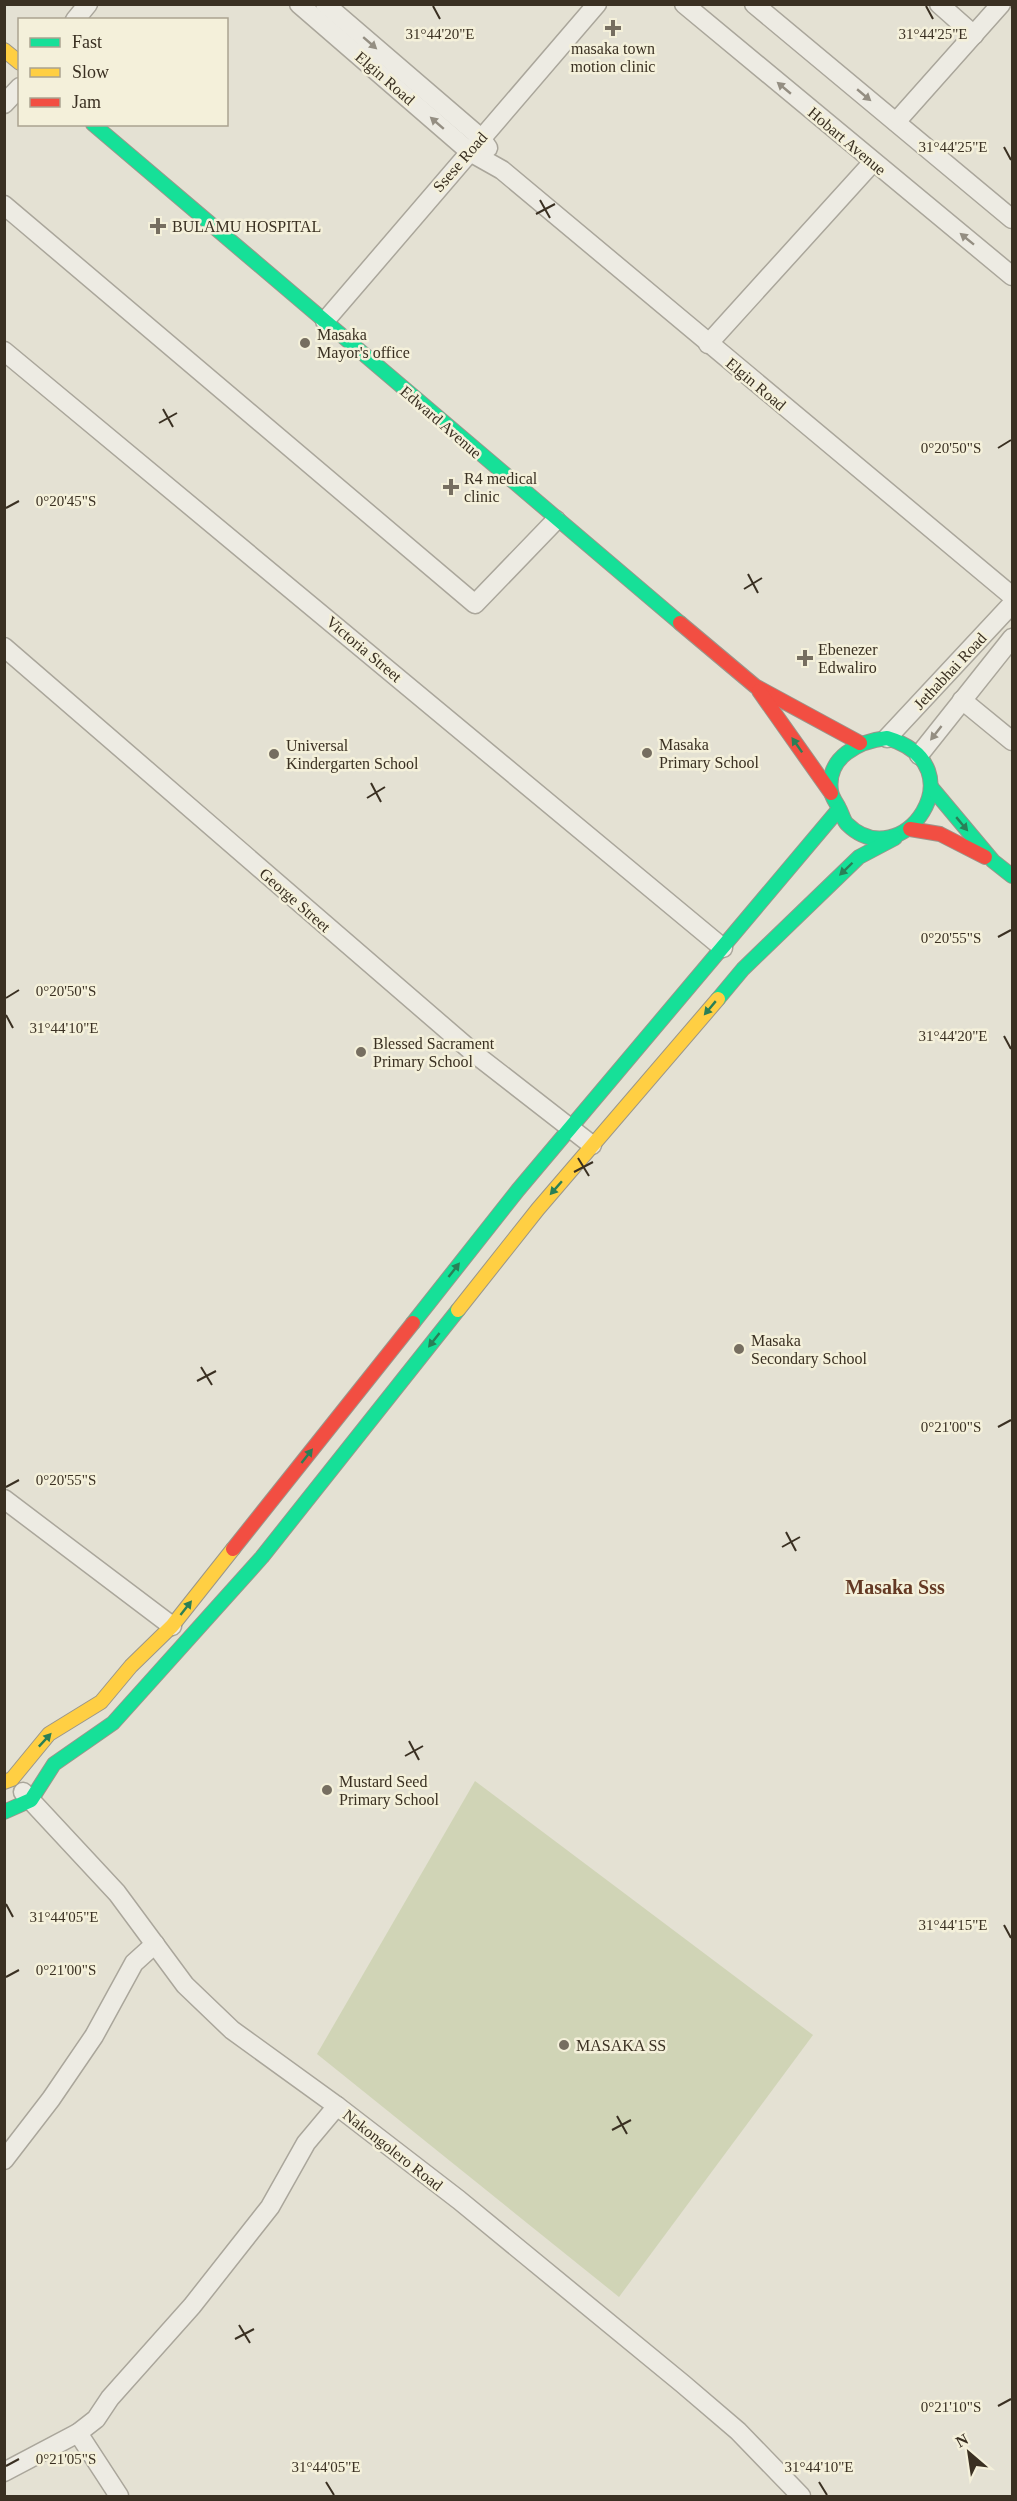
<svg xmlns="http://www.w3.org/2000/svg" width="1017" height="2501" font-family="Georgia,serif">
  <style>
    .green { fill: #d0d4b6 }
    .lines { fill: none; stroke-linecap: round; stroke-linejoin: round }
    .street-casing { stroke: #aaa69b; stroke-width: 21 }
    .fast-casing { stroke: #9a968b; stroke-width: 16 }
    .slow-casing { stroke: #9a968b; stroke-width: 16 }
    .jam-casing { stroke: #9a968b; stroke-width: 16 }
    .street { stroke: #edebe3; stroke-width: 18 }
    .fast { stroke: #16e098; stroke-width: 14 }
    .slow { stroke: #ffcf43; stroke-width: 14 }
    .jam { stroke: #f24e42; stroke-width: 14 }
    .oneway { fill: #948e82 }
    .oneway2 { fill: #2a7f57 }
    .ticks { fill: none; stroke: #3a3022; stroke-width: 2 }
    .poi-dot { fill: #766e60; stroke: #f4f0da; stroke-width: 2 }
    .labels { text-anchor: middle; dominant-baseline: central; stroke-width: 5; stroke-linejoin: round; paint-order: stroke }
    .poi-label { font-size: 16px; fill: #3a3022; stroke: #f4f0da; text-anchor: start }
    .street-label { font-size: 16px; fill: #3a3022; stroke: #f4f0da }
    .quarter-label { font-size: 20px; font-weight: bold; fill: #643924; stroke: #f4f0da }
    .ticks-label { font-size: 15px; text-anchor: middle; fill: #3a3022; stroke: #f4f0da; stroke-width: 5; stroke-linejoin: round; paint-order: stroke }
  </style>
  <rect width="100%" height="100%" fill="#e4e1d3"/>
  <path class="green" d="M 475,1781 L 813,2035 L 619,2297 L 317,2054 Z"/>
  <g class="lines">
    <defs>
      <g id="street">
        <path d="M 299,4 L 470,152 L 502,170 L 1012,596"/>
        <path d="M 325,4 L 481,138 L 488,148"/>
        <path d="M 684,4 L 1012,276"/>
        <path d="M 754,4 L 1012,219"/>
        <path d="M 939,4 L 974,35"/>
        <path d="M 75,20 L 88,4"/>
        <path d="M 4,104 L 20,87"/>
        <path d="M 896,122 L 1001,4"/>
        <path d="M 4,205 L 475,604 L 556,520"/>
        <path d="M 325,321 L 597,4"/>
        <path d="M 708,344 L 873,162"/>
        <path d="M 4,351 L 723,948"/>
        <path d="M 4,647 L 475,1054 L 592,1145"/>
        <path d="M 962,700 L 1012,741"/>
        <path d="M 887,738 L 1012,604"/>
        <path d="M 919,755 L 1012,638"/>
        <path d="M 4,1499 L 172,1626"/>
        <path d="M 23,1792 L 117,1893 L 185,1985 L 232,2030 L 337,2106 L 459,2200 L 683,2384 L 738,2431 L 801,2496"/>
        <path d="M 4,2160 L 51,2099 L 94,2036 L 134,1963 L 155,1944"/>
        <path d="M 78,2433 L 119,2496"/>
        <path d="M 4,2472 L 78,2433 L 96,2419 L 110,2398 L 192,2306 L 270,2207 L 306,2143 L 337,2106"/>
      </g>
      <g id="fast">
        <path d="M 93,124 L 680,623"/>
        <path d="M 887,738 C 981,766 902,878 847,824 C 843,820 842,813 839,808 C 836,802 832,798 831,791 C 826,757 859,741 887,738 Z"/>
        <path d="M 931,787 L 993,861 L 1012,876"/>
        <path d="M 718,999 L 743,969 L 859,857 L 895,838"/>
        <path d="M 413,1323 L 518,1190 L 839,809"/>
        <path d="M 4,1812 L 31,1800 L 54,1764 L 113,1723 L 262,1557 L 458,1310"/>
      </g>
      <g id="slow">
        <path d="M 4,50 L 20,63"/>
        <path d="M 458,1310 L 538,1209 L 718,999"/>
        <path d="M 4,1782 L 12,1779 L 49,1734 L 101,1702 L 131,1666 L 172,1626 L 233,1549"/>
      </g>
      <g id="jam">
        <path d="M 680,623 L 755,686 L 860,743"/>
        <path d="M 759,691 L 831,793"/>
        <path d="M 910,829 L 940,834 L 985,857"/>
        <path d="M 233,1549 L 413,1323"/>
      </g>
    </defs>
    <use href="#street" class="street-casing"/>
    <use href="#fast" class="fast-casing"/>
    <use href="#slow" class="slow-casing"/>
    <use href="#jam" class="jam-casing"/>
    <use href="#street" class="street"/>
    <use href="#fast" class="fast"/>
    <use href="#slow" class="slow"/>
    <use href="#jam" class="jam"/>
  </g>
  <defs><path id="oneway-solid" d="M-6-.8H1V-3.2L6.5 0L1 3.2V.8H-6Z" transform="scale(1.5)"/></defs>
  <g class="oneway">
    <use href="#oneway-solid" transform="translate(370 43) rotate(41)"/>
    <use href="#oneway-solid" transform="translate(784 88) rotate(-140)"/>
    <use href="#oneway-solid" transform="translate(864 95) rotate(40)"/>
    <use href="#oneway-solid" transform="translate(437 123) rotate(-139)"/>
    <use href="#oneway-solid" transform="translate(967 239) rotate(-141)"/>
    <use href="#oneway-solid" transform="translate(936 733) rotate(128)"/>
  </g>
  <g class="oneway2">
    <use href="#oneway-solid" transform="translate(797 745) rotate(-125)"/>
    <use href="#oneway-solid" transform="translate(962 824) rotate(50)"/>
    <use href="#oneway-solid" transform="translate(846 869) rotate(136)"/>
    <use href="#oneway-solid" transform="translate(710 1008) rotate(130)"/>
    <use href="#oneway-solid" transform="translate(556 1188) rotate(131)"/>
    <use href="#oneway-solid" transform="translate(454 1270) rotate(-52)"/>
    <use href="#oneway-solid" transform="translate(434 1340) rotate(128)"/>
    <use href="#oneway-solid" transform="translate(307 1456) rotate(-52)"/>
    <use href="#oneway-solid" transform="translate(186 1608) rotate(-52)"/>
    <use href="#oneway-solid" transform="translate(45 1740) rotate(-47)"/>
  </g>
  <path class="ticks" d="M 433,6 L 440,19M 926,6 L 933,19M 1004,147 L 1011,160M 540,200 L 550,218M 536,214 L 555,204M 163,409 L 173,427M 159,423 L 177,413M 998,448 L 1011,440M 6,508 L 19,501M 748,574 L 758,593M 744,589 L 762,578M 371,783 L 381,802M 367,798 L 385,787M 998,937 L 1011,930M 6,998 L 19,990M 6,1015 L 13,1028M 1004,1036 L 1011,1049M 578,1158 L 589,1176M 574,1172 L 593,1162M 201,1367 L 212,1385M 197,1381 L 216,1371M 998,1427 L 1011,1420M 6,1487 L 19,1480M 786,1532 L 796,1551M 782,1547 L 800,1537M 409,1741 L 419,1760M 405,1756 L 423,1746M 6,1904 L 13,1917M 1004,1925 L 1011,1938M 6,1977 L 19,1970M 617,2116 L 627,2134M 612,2130 L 631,2120M 239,2325 L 250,2343M 235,2339 L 254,2329M 998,2406 L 1011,2399M 6,2466 L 19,2459M 326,2482 L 334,2495M 819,2482 L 827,2495"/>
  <g class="poi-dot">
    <path d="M610 19h6v6h6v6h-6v6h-6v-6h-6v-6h6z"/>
    <path d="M155 217h6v6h6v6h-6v6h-6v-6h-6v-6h6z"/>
    <circle cx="305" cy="343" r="6"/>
    <path d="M448 478h6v6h6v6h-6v6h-6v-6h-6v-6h6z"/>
    <path d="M802 649h6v6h6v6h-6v6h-6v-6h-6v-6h6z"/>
    <circle cx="647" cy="753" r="6"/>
    <circle cx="274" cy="754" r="6"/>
    <circle cx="361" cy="1052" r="6"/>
    <circle cx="739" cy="1349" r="6"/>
    <circle cx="327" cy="1790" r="6"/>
    <circle cx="564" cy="2045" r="6"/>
  </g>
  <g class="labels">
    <g class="poi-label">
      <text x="613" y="48" text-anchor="middle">masaka town<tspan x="613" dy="18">motion clinic</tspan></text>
      <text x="172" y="226">BULAMU HOSPITAL</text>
      <text x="317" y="334">Masaka<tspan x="317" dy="18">Mayor's office</tspan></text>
      <text x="464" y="478">R4 medical<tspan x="464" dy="18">clinic</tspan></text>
      <text x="818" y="649">Ebenezer<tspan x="818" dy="18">Edwaliro</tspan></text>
      <text x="659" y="744">Masaka<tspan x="659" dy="18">Primary School</tspan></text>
      <text x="286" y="745">Universal<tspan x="286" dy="18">Kindergarten School</tspan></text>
      <text x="373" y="1043">Blessed Sacrament<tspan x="373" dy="18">Primary School</tspan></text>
      <text x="751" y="1340">Masaka<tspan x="751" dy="18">Secondary School</tspan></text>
      <text x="339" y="1781">Mustard Seed<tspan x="339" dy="18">Primary School</tspan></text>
      <text x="576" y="2045">MASAKA SS</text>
    </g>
    <g class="street-label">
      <text transform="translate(385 78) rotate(41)">Elgin Road</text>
      <text transform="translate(847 141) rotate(40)">Hobart Avenue</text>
      <text transform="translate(460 162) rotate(-49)">Ssese Road</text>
      <text transform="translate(756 384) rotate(40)">Elgin Road</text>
      <text transform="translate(441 422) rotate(41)">Edward Avenue</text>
      <text transform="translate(364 649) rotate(40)">Victoria Street</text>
      <text transform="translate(950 671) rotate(-47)">Jethabhai Road</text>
      <text transform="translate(295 900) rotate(41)">George Street</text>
      <text transform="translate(393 2150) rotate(38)">Nakongolero Road</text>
    </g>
    <g class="quarter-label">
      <text x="895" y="1587">Masaka Sss</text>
    </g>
  </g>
  <g class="ticks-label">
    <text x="440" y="39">31°44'20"E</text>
    <text x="933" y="39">31°44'25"E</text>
    <text x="953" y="152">31°44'25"E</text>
    <text x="951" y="453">0°20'50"S</text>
    <text x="66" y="506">0°20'45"S</text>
    <text x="951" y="943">0°20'55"S</text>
    <text x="66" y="996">0°20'50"S</text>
    <text x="64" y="1033">31°44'10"E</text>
    <text x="953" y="1041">31°44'20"E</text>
    <text x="951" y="1432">0°21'00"S</text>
    <text x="66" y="1485">0°20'55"S</text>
    <text x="64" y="1922">31°44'05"E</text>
    <text x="953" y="1930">31°44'15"E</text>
    <text x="66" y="1975">0°21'00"S</text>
    <text x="951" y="2412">0°21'10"S</text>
    <text x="66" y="2464">0°21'05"S</text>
    <text x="326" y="2472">31°44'05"E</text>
    <text x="819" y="2472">31°44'10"E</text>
  </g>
  <rect width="1017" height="2501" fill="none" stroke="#3a3022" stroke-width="12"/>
  <rect x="18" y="18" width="210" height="108" fill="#f4f0da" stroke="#aaa390" stroke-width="1.5"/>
  <rect x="30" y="38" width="30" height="9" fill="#16e098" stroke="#aaa390" stroke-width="1.5"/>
  <text x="72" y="48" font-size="18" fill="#3a3022">Fast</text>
  <rect x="30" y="68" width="30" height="9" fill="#ffcf43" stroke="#aaa390" stroke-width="1.5"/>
  <text x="72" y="78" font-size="18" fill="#3a3022">Slow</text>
  <rect x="30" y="98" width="30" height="9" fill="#f24e42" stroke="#aaa390" stroke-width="1.5"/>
  <text x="72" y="108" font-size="18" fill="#3a3022">Jam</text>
  <g transform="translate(969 2453) rotate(331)" stroke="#f4f0da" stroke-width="4.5" paint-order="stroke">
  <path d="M0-4.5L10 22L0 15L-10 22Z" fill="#3a3022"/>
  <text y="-9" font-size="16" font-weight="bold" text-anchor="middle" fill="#3a3022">N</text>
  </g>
</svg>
